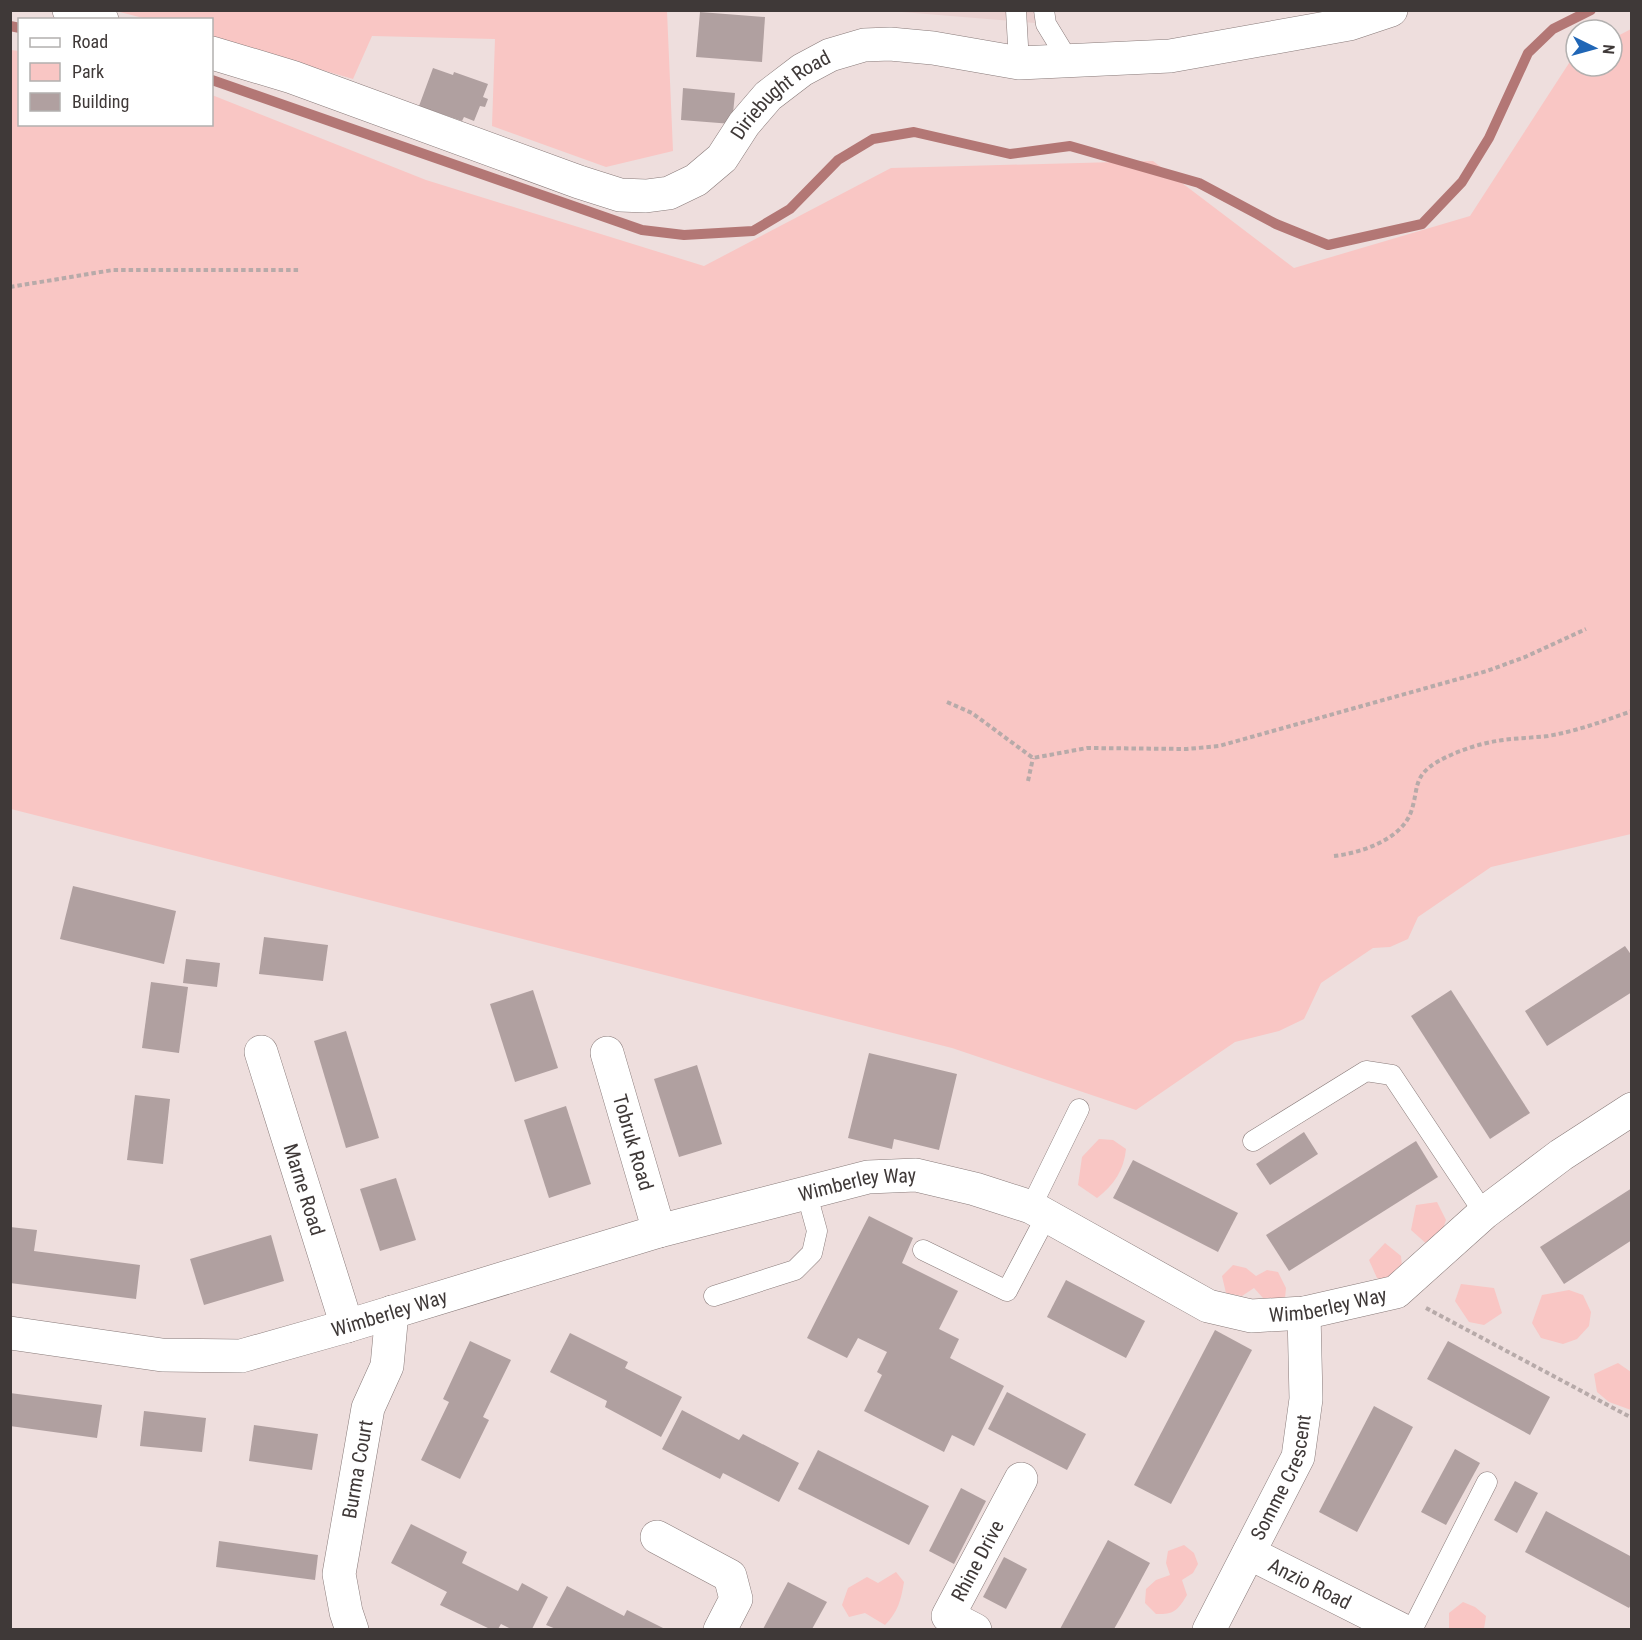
<svg xmlns="http://www.w3.org/2000/svg" width="1642" height="1640" font-family="'Roboto Condensed',sans-serif">
  <style>
    .built { fill: #ead1d0 }
    .green { fill: #f9c6c4 }
    .lines { fill: none; stroke-linecap: round; stroke-linejoin: round }
    .stream { stroke: #b37775; stroke-width: 10 }
    .building { fill: #b0a0a0 }
    .lane-casing { stroke: #887a79; stroke-width: 21 }
    .street-casing { stroke: #887a79; stroke-width: 34 }
    .path { stroke: #b7aaa9; stroke-width: 4; stroke-dasharray: 4.5 3; stroke-linecap: butt }
    .lane { stroke: #fff; stroke-width: 20 }
    .street { stroke: #fff; stroke-width: 33 }
    .labels { text-anchor: middle; dominant-baseline: central; stroke-width: 4.5; stroke-linejoin: round; paint-order: stroke }
    .street-label { font-size: 20px; fill: #3f3938; stroke: #fff }
  </style>
  <rect width="100%" height="100%" fill="#eededd"/>
  <path class="built" d="M 890,11 L 1035,11 L 1035,23 Z"/>
  <g class="green">
    <path d="M 116,11 L 667,11 L 673,151 L 606,167 L 492,126 L 495,39 L 372,36 L 353,79 L 212,38 L 212,20 L 147,19 Z"/>
    <path d="M 1631,29 L 1631,834 L 1491,867 L 1418,917 L 1408,939 L 1390,947 L 1373,948 L 1321,983 L 1304,1019 L 1279,1031 L 1235,1042 L 1136,1110 L 952,1048 L 11,809 L 11,50 L 19,51 L 20,124 L 212,124 L 212,95 L 426,180 L 704,266 L 891,168 L 1153,161 L 1294,268 L 1470,216 L 1571,60 L 1576,58 L 1576,66 L 1612,66 L 1612,39 Z"/>
    <path d="M 1099,1139 L 1113,1140 L 1126,1149 C 1124,1170 1114,1185 1097,1198 L 1078,1185 L 1082,1157 Z"/>
    <path d="M 1437,1202 L 1446,1220 L 1440,1237 L 1429,1246 L 1411,1230 L 1416,1205 Z"/>
    <path d="M 1385,1243 L 1401,1256 L 1403,1277 L 1389,1282 L 1377,1278 L 1369,1260 Z"/>
    <path d="M 1233,1265 L 1246,1268 L 1256,1276 L 1267,1270 L 1278,1272 L 1286,1288 L 1285,1298 L 1274,1303 L 1263,1298 L 1254,1288 L 1242,1296 L 1226,1293 L 1222,1276 Z"/>
    <path d="M 1461,1284 L 1494,1288 L 1502,1313 L 1484,1325 L 1469,1322 L 1455,1301 Z"/>
    <path d="M 1569,1290 L 1583,1295 L 1591,1312 L 1589,1326 L 1577,1339 L 1563,1344 L 1541,1338 L 1532,1323 L 1542,1295 Z"/>
    <path d="M 1618,1363 L 1631,1372 L 1631,1410 L 1609,1402 L 1597,1392 L 1594,1374 Z"/>
    <path d="M 1184,1545 L 1194,1553 L 1198,1564 L 1193,1573 L 1182,1580 L 1187,1595 C 1178,1610 1174,1615 1156,1614 L 1145,1603 L 1146,1589 L 1156,1580 L 1170,1575 L 1166,1563 L 1168,1551 Z"/>
    <path d="M 896,1572 L 904,1582 C 901,1600 898,1612 885,1625 L 865,1613 L 849,1617 L 842,1605 L 848,1588 L 867,1577 L 878,1583 Z"/>
    <path d="M 1463,1602 L 1475,1607 L 1486,1616 L 1484,1629 L 1449,1629 L 1449,1613 Z"/>
  </g>
  <g class="lines">
    <g class="stream">
      <path d="M 10,26 L 20,28"/>
      <path d="M 212,80 L 642,230 L 684,235 L 753,231 L 790,209 L 838,160 L 873,139 L 914,132 L 1010,154 L 1070,146 L 1199,183 L 1276,224 L 1328,245 L 1422,224 L 1462,182 L 1489,138 L 1528,53 L 1553,29 L 1591,10"/>
    </g>
  </g>
  <g class="building">
    <path d="M 700,12 L 765,17 L 762,62 L 696,57 Z"/>
    <path d="M 433,68 L 453,75 L 454,72 L 488,84 L 483,97 L 488,99 L 485,107 L 480,106 L 474,121 L 464,117 L 462,121 L 419,106 Z"/>
    <path d="M 683,88 L 735,93 L 732,124 L 681,120 Z"/>
    <path d="M 73,886 L 176,911 L 164,964 L 60,939 Z"/>
    <path d="M 264,937 L 328,945 L 323,981 L 259,974 Z"/>
    <path d="M 1625,946 L 1632,956 L 1632,992 L 1547,1046 L 1525,1011 Z"/>
    <path d="M 186,959 L 220,963 L 217,987 L 183,983 Z"/>
    <path d="M 151,982 L 188,987 L 179,1053 L 142,1048 Z"/>
    <path d="M 533,990 L 558,1068 L 515,1082 L 490,1004 Z"/>
    <path d="M 1451,990 L 1530,1113 L 1490,1139 L 1411,1016 Z"/>
    <path d="M 346,1031 L 379,1138 L 346,1148 L 314,1041 Z"/>
    <path d="M 869,1053 L 957,1074 L 939,1150 L 894,1139 L 892,1149 L 848,1138 Z"/>
    <path d="M 697,1065 L 722,1144 L 679,1157 L 654,1079 Z"/>
    <path d="M 135,1095 L 170,1099 L 163,1164 L 127,1160 Z"/>
    <path d="M 566,1106 L 591,1184 L 549,1198 L 524,1120 Z"/>
    <path d="M 1304,1132 L 1318,1154 L 1270,1185 L 1256,1164 Z"/>
    <path d="M 1416,1141 L 1438,1177 L 1289,1271 L 1266,1235 Z"/>
    <path d="M 1133,1160 L 1238,1213 L 1218,1252 L 1113,1198 Z"/>
    <path d="M 396,1178 L 416,1240 L 380,1251 L 360,1189 Z"/>
    <path d="M 1632,1188 L 1632,1240 L 1564,1284 L 1540,1247 Z"/>
    <path d="M 869,1216 L 913,1238 L 902,1263 L 958,1291 L 939,1329 L 959,1339 L 950,1358 L 1004,1386 L 974,1446 L 952,1435 L 944,1452 L 864,1411 L 882,1375 L 877,1372 L 887,1352 L 858,1338 L 847,1358 L 807,1338 Z"/>
    <path d="M 10,1227 L 37,1230 L 34,1251 L 140,1265 L 136,1299 L 10,1283 Z"/>
    <path d="M 271,1235 L 284,1281 L 204,1305 L 190,1259 Z"/>
    <path d="M 1066,1280 L 1145,1321 L 1126,1358 L 1047,1317 Z"/>
    <path d="M 1215,1330 L 1252,1350 L 1171,1504 L 1134,1485 Z"/>
    <path d="M 570,1333 L 628,1362 L 625,1368 L 682,1397 L 661,1437 L 605,1407 L 607,1401 L 550,1372 Z"/>
    <path d="M 470,1341 L 511,1360 L 483,1417 L 489,1420 L 460,1479 L 421,1460 L 449,1402 L 443,1399 Z"/>
    <path d="M 1448,1341 L 1550,1397 L 1530,1435 L 1427,1379 Z"/>
    <path d="M 1007,1392 L 1086,1434 L 1067,1470 L 988,1429 Z"/>
    <path d="M 10,1393 L 102,1405 L 97,1438 L 10,1426 Z"/>
    <path d="M 1374,1406 L 1413,1427 L 1357,1532 L 1319,1512 Z"/>
    <path d="M 682,1410 L 739,1440 L 743,1434 L 799,1463 L 779,1502 L 723,1473 L 720,1479 L 662,1449 Z"/>
    <path d="M 144,1411 L 206,1418 L 202,1452 L 140,1446 Z"/>
    <path d="M 254,1425 L 318,1434 L 312,1470 L 249,1461 Z"/>
    <path d="M 1455,1449 L 1480,1463 L 1446,1525 L 1421,1512 Z"/>
    <path d="M 818,1450 L 929,1506 L 909,1545 L 798,1489 Z"/>
    <path d="M 1515,1481 L 1538,1493 L 1517,1533 L 1494,1520 Z"/>
    <path d="M 961,1488 L 986,1501 L 954,1564 L 929,1551 Z"/>
    <path d="M 1546,1511 L 1632,1557 L 1632,1603 L 1629,1608 L 1525,1552 Z"/>
    <path d="M 411,1524 L 467,1552 L 462,1563 L 518,1591 L 522,1583 L 548,1597 L 532,1629 L 511,1629 L 501,1624 L 498,1629 L 490,1629 L 440,1605 L 447,1592 L 391,1563 Z"/>
    <path d="M 1108,1540 L 1150,1563 L 1122,1615 L 1114,1629 L 1060,1629 Z"/>
    <path d="M 219,1541 L 318,1555 L 315,1580 L 216,1567 Z"/>
    <path d="M 1004,1557 L 1027,1569 L 1006,1609 L 983,1597 Z"/>
    <path d="M 788,1582 L 827,1602 L 812,1629 L 763,1629 Z"/>
    <path d="M 567,1586 L 624,1616 L 627,1610 L 665,1629 L 556,1629 L 546,1625 Z"/>
  </g>
  <g class="lines">
    <defs>
      <g id="lane">
        <path d="M 1016,10 L 1019,63"/>
        <path d="M 1044,10 L 1046,24 L 1068,60"/>
        <path d="M 1253,1141 L 1366,1071 L 1392,1075 L 1484,1213"/>
        <path d="M 1031,1207 L 1079,1109"/>
        <path d="M 923,1250 L 1007,1291 L 1047,1215"/>
        <path d="M 714,1296 L 795,1270 L 812,1253 L 817,1231 L 806,1191"/>
        <path d="M 1412,1630 L 1487,1482"/>
      </g>
      <g id="street">
        <path d="M 69,10 L 102,20"/>
        <path id="s1" d="M 212,53 L 292,77 L 579,182 L 620,195 L 646,196 L 669,193 L 696,180 L 722,158 L 744,124 L 768,96 L 802,70 L 830,55 L 864,45 L 890,44 L 933,48 L 1019,63 L 1170,56 L 1349,24 L 1391,10"/>
        <path id="s2" d="M 261,1052 L 347,1326"/>
        <path id="s3" d="M 607,1053 L 659,1231"/>
        <path id="s4" d="M 10,1333 L 162,1355 L 241,1356 L 347,1326 L 659,1231 L 868,1177 L 916,1175 L 975,1189 L 1031,1207 L 1208,1306 L 1251,1316 L 1304,1313 L 1396,1292 L 1484,1213 L 1561,1155 L 1632,1109"/>
        <path d="M 657,1537 L 730,1576 L 736,1599 L 720,1630"/>
        <path id="s5" d="M 1249,1553 L 1402,1630"/>
        <path id="s6" d="M 352,1630 L 346,1612 L 339,1574 L 368,1408 L 387,1366 L 392,1312"/>
        <path id="s7" d="M 975,1630 L 948,1616 L 1021,1479"/>
        <path id="s8" d="M 1209,1630 L 1298,1457 L 1306,1399 L 1304,1313"/>
      </g>
    </defs>
    <use href="#lane" class="lane-casing"/>
    <use href="#street" class="street-casing"/>
    <g class="path">
      <path d="M 10,287 L 113,270 L 299,270"/>
      <path d="M 947,702 L 972,713 L 1033,758 L 1087,748 L 1187,749 L 1219,746 L 1487,671 L 1525,657 L 1586,629"/>
      <path d="M 1028,781 L 1033,758"/>
      <path d="M 1334,856 C 1360,853 1401,840 1411,812 C 1419,789 1412,777 1437,762 C 1454,752 1478,744 1497,741 C 1514,738 1531,738 1548,736 C 1577,731 1604,721 1632,711"/>
      <path d="M 1426,1308 L 1632,1418"/>
    </g>
    <use href="#lane" class="lane"/>
    <use href="#street" class="street"/>
  </g>
  <g class="labels">
    <g class="street-label">
      <text stroke="none"><textPath href="#s1" startOffset="633">Diriebught Road</textPath></text>
      <text stroke="none"><textPath href="#s3" startOffset="93">Tobruk Road</textPath></text>
      <text stroke="none"><textPath href="#s4" startOffset="873">Wimberley Way</textPath></text>
      <text stroke="none"><textPath href="#s2" startOffset="144">Marne Road</textPath></text>
      <text stroke="none"><textPath href="#s4" startOffset="1377">Wimberley Way</textPath></text>
      <text stroke="none"><textPath href="#s4" startOffset="387">Wimberley Way</textPath></text>
      <text stroke="none"><textPath href="#s6" startOffset="164">Burma Court</textPath></text>
      <text stroke="none"><textPath href="#s8" startOffset="170">Somme Crescent</textPath></text>
      <text stroke="none"><textPath href="#s7" startOffset="93">Rhine Drive</textPath></text>
      <text stroke="none"><textPath href="#s5" startOffset="68">Anzio Road</textPath></text>
    </g>
  </g>
  <rect width="1642" height="1640" fill="none" stroke="#3f3938" stroke-width="24"/>
  <rect x="18" y="18" width="195" height="108" fill="#ffffff" stroke="#b2b0af" stroke-width="1.5"/>
  <rect x="30" y="38" width="30" height="9" fill="#ffffff" stroke="#b2b0af" stroke-width="1.5"/>
  <text x="72" y="48" font-size="18" fill="#3f3938">Road</text>
  <rect x="30" y="63" width="30" height="18" fill="#f9c6c4" stroke="#b2b0af" stroke-width="1.5"/>
  <text x="72" y="78" font-size="18" fill="#3f3938">Park</text>
  <rect x="30" y="93" width="30" height="18" fill="#b0a0a0" stroke="#b2b0af" stroke-width="1.5"/>
  <text x="72" y="108" font-size="18" fill="#3f3938">Building</text>
  <g transform="translate(1594 48) rotate(95)"><circle r="28" fill="#ffffff" stroke="#b2b0af" stroke-width="1.5"/>
  <path d="M0-4.5L10 22L0 15L-10 22Z" fill="#2066b6"/>
  <text y="-9" font-size="16" font-weight="bold" text-anchor="middle" fill="#3f3938">N</text>
  </g>
</svg>
